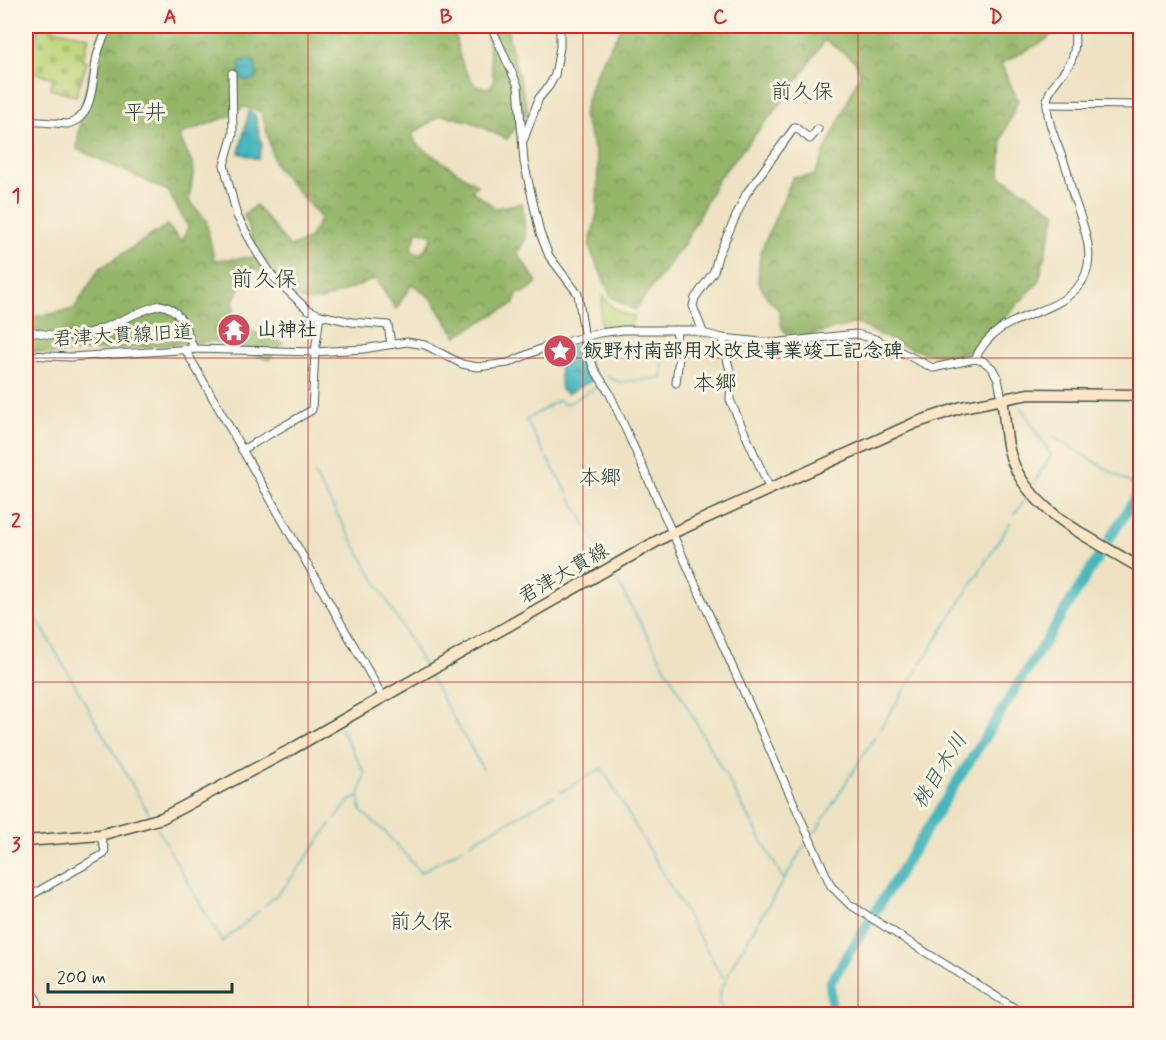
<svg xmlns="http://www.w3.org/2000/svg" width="1166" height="1040" font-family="Mynerve,'Klee One',sans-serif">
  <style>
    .forest { fill: url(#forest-crowns); stroke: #5a7a4e; stroke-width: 1.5; fill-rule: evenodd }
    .cemetery { fill: url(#cemetery-stones); stroke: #6d8856; stroke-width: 1.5 }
    .park { fill: url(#park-tufts); stroke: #6d8856; stroke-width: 1.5 }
    .water { fill: url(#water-ripples); stroke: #337a78; stroke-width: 1.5 }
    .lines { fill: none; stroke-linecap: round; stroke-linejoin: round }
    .stream { stroke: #47b6bd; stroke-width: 1.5 }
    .river { stroke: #47b6bd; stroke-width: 10 }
    .street-casing { stroke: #3e5649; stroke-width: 9 }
    .secondary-casing { stroke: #3e5649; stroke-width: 13 }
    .street { stroke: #fff; stroke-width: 7 }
    .secondary { stroke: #ffe4c6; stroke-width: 10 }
    .grid { fill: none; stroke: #d62828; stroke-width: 1.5; stroke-opacity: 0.55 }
    .labels { text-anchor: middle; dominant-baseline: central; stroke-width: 6; stroke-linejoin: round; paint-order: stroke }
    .poi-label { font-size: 20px; font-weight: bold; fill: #1f3d34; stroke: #fcf5e5; text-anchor: start }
    .street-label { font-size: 20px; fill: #1f3d34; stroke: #fcf5e5 }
    .neighbourhood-label { font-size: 21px; fill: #1f3d34; stroke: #fcf5e5 }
    .water-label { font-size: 21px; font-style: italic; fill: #2b615d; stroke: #fcf5e5 }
    .quarter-label { font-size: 22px; fill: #1f3d34; stroke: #fcf5e5 }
    .neatline { fill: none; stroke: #d62828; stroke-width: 2 }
    .grid-label { font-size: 20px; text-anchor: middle; font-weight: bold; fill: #d62828 }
  </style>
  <defs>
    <pattern id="forest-crowns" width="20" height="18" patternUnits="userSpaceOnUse" patternTransform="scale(1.5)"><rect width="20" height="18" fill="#94b669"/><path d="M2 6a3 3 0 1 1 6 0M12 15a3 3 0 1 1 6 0" fill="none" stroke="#789557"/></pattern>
    <pattern id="cemetery-stones" width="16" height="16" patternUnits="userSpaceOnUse" patternTransform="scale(1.5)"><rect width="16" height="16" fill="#bbd479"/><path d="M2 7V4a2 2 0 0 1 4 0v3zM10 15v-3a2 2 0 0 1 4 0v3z" fill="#a0b769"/></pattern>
    <pattern id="park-tufts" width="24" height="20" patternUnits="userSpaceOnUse" patternTransform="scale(1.5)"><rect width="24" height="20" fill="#bbd479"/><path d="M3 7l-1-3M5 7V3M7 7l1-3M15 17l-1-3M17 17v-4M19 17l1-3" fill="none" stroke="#a0b769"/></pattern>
    <pattern id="water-ripples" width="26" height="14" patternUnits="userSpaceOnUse" patternTransform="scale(1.5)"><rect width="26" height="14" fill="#47b6bd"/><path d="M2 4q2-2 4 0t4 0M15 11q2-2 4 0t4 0" fill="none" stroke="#3b959a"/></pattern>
  </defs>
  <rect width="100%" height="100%" fill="#fcf5e5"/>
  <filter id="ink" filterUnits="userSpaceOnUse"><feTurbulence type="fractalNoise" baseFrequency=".0167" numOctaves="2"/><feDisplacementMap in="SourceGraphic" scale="12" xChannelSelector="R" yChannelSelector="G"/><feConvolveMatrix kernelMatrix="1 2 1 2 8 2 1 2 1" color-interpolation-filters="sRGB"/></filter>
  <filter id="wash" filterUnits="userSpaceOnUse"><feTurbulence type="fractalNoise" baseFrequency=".008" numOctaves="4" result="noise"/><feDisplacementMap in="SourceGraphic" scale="24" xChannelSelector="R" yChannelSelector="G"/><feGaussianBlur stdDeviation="1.35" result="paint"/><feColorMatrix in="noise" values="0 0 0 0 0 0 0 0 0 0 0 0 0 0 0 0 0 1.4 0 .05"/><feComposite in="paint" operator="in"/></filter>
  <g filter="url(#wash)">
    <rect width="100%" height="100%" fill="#eee2c3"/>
    <g class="forest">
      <path d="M 110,26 L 454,26 C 457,49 460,67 476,86 L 486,88 L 491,86 L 494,80 L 486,30 L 507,26 L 510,43 L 528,111 L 507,139 L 469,121 L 441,115 L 412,134 L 417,145 L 477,185 L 472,191 L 496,208 L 522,203 L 526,239 L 517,253 L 537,282 L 526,293 L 518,293 L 513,305 C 493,313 475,326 456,336 L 432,299 L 412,284 L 396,309 L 375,279 L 322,300 L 305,301 L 253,267 L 233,300 L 234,325 L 283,343 L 269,360 L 215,341 L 51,354 L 26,350 L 26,313 L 35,317 L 74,309 L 99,269 L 167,225 L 182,242 L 188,227 L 168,191 L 77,149 L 82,104 L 100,34 ZM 244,107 L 262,112 L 275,166 L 321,218 L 309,239 L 290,247 L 256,205 L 244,215 L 259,257 L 214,260 L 206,220 L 189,201 L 194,168 L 179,135 L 229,116 ZM 418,230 L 431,234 L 432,239 L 420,255 L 413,252 L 411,248 Z"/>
      <path d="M 622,26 L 1047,26 L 1051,34 L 1046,40 L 1001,64 L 1018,100 L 1002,138 L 1000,176 L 1056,212 L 1038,283 L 976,347 C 940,369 890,341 857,323 L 792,340 L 782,328 L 779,310 L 767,297 L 758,281 L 760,253 L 793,177 L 814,176 L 860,74 L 855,61 L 825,40 L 782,102 L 718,179 L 684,244 L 635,310 L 611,297 L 589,246 L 597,214 L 598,161 L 583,115 L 595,74 Z"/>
    </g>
    <path class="cemetery" d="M 40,26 L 89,37 L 82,60 L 87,62 L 76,96 L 50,89 L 53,78 L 26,70 Z"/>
    <path class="park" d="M 603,295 C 610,307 621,315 635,316 L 629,327 L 603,330 L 601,328 L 600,317 Z"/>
    <g class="water">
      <path d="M 251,60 L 255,63 L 257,78 L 246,81 L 241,78 L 239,64 L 242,61 Z"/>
      <path d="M 249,111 L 255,115 L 262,146 L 258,159 L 239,153 Z"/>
      <path d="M 580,344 L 595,379 L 567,394 L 561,390 L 558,353 L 562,352 L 561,348 Z"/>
    </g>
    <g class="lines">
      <g class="stream">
        <path d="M 608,377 L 619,382 L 662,378 L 663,361"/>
        <path d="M 1021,407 L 1051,455 L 1033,485"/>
        <path d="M 534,435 L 526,420 L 559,400 L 563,404 L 571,402 L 599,385"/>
        <path d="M 535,437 L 545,454"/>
        <path d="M 1053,437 L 1140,489"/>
        <path d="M 547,458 L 568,493"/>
        <path d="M 314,474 L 425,667"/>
        <path d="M 570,497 L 607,563"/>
        <path d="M 1015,514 L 1026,497"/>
        <path d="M 612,572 L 784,880"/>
        <path d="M 26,600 L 149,814"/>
        <path d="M 430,677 L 483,769"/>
        <path d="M 339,726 L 365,773 L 359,797"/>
        <path d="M 880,729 L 1010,523"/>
        <path d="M 561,792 L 602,768 L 723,978"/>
        <path d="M 335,819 L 349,801 L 359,797 L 361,811 L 383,830 L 408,857 L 420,873 L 463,848"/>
        <path d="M 157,828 L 222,942 L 259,911"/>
        <path d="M 815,833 L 875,736"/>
        <path d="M 470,843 L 554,796"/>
        <path d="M 265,906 L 287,884 L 331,824"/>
        <path d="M 725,1014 L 719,1002 L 721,990 L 734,962 L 805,845"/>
      </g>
      <g class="river">
        <path d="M 1110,538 L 1140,490"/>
        <path d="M 832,1014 L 830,983 L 1101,553"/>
      </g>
    </g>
  </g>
  <g filter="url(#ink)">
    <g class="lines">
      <defs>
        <g id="street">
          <path d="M 491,26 L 518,86 L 524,162 L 540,233 L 549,256 L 578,294 L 586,346 L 594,369 L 609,392 L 831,886 L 849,904 L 1024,1014"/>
          <path d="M 232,73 L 233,134 L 224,165 L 237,216 L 258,254 L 274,278 L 307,309 L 320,315 L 352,322 L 388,325 L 391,344"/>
          <path d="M 1047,104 L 1140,105"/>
          <path d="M 26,121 L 67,124 C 95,119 92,78 97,56 C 100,45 104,35 110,26"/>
          <path d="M 524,139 L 539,98 L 549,86 L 555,75 L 560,47 L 560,26"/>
          <path d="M 26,330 C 49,336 71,339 95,331 C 117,324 137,311 160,305 C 182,308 186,331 194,349"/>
          <path d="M 676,330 L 679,357 L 676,383"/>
          <path d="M 703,332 L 693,306 L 695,298 L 714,271 L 718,256 L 746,194 L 795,127 L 810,139 L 818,129"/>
          <path d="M 722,338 L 731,375 L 730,400 L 770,489"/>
          <path d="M 185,349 L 383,697"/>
          <path d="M 26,355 L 71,357 L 194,349 L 315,352 L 363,349 L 407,342 L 425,345 L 462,364 L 477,367 L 508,363 L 543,348 L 599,333 L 623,330 L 691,330 L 722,338 L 772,343 L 856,334 L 875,339 L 933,368 L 975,359 L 983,361 L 992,368 L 998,379 L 1002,399"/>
          <path d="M 975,359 C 998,310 1046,321 1077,288 C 1102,261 1081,221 1072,192 C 1070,185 1069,178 1067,170 C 1060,149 1048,127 1047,105 C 1046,88 1064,75 1071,61 C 1076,50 1075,38 1074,26"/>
          <path d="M 242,450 L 312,410 L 315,352 L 320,315"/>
          <path d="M 26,898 L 104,854 L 105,850 L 100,835"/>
          <path d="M 26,983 L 37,1000 L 38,1014"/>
        </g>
        <g id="secondary">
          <path d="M 1002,399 C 1005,416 1005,434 1009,450 C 1023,510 1092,538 1140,568"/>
          <path d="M 26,841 L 100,835 L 162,818 L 292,749 L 666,536 L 915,423 L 962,407 L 1029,394 L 1140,395"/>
        </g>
      </defs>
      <use href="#street" class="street-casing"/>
      <use href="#secondary" class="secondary-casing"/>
      <use href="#street" class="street"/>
      <use href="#secondary" class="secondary"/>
    </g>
  </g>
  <path class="grid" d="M 308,26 L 308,1014M 583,26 L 583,1014M 858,26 L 858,1014M 26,358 L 1140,358M 26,682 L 1140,682"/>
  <defs>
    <symbol id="temple-disc" viewBox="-11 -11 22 22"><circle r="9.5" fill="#d1495b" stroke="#fcf5e5"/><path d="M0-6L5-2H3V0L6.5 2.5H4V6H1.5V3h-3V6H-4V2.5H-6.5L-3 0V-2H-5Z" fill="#fff"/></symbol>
    <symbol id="sight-disc" viewBox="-11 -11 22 22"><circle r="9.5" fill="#d1495b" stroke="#fcf5e5"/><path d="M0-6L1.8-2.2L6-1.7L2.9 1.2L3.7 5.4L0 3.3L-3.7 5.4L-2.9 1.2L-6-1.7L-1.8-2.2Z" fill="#fff"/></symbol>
  </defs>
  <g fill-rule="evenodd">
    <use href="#temple-disc" x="215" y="311" width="38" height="38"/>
    <use href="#sight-disc" x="541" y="332" width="38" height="38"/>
  </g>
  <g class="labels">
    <g class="poi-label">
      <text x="257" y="330">山神社</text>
      <text x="583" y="351">飯野村南部用水改良事業竣工記念碑</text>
    </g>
    <g class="street-label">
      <text transform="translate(123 336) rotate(-3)">君津大貫線旧道</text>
      <text transform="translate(564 574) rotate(-30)">君津大貫線</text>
    </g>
    <g class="neighbourhood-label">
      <text x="802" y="92">前久保</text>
      <text x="145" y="113">平井</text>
      <text x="600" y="478">本郷</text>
      <text x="421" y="922">前久保</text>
    </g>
    <g class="water-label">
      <text transform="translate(940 771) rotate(-58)">桃目木川</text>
    </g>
    <g class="quarter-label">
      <text x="264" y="280">前久保</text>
      <text x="715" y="384">本郷</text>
    </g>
  </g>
  <rect width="1166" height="1040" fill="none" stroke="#fcf5e5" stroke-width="66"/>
  <path d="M48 983v9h184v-9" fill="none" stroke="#1f3d34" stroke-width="3"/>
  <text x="57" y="983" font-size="18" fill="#1f3d34" stroke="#fcf5e5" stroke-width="4.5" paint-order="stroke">200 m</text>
  <rect x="33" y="33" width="1100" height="974" class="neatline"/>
  <g class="grid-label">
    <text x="170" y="23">A</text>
    <text x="446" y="23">B</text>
    <text x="720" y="23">C</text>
    <text x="996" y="23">D</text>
    <text x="16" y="202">1</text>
    <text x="16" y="527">2</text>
    <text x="16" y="851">3</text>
  </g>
</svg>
